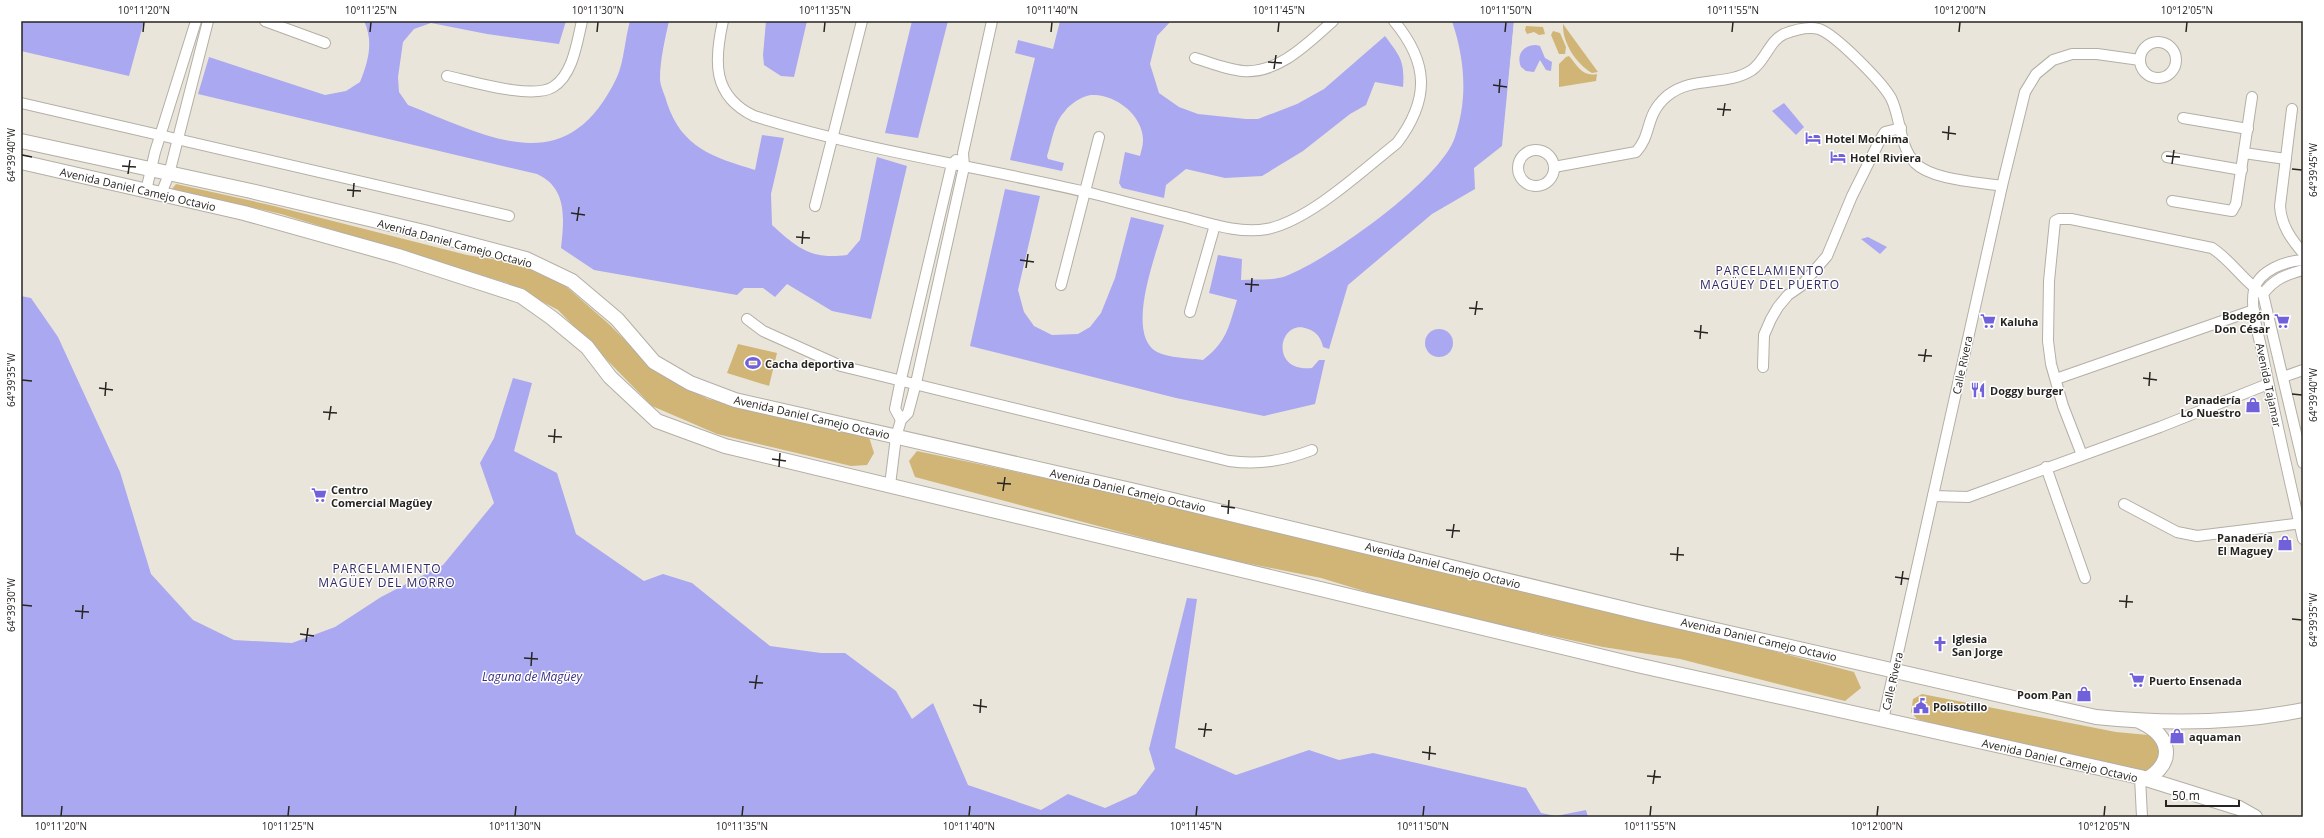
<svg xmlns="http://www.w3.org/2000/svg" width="2324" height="838" font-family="'Open Sans',sans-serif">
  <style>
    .green { fill: #d0b576 }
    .water { fill: #aaa8f0 }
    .pier { fill: #eae5da }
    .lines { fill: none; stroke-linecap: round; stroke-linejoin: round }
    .street-casing { stroke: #b4afa5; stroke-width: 12 }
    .secondary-casing { stroke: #b4afa5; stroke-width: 16 }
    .street { stroke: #fff; stroke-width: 10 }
    .secondary { stroke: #fff; stroke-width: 14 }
    .ticks { fill: none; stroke: #272521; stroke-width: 1.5 }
    .labels { text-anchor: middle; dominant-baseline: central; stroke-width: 3; stroke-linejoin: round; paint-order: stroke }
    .poi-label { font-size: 11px; font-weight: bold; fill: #272521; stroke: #fff; text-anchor: start }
    .street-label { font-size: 11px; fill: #272521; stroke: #fff }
    .neighbourhood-label { font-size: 12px; letter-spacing: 1px; fill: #312a64; stroke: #fff }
    .water-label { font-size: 12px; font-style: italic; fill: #3b2f81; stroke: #fff }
    .neatline { fill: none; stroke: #272521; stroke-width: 1.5 }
    .ticks-label { font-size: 10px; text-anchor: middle; fill: #272521 }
  </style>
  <rect width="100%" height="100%" fill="#eae5da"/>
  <g class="green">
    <path d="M 1563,24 L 1598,72 L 1592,73 C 1576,64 1562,42 1563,24 Z"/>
    <path d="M 1526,26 L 1543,27 L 1545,34 L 1539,35 L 1534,32 L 1527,34 L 1525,30 Z"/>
    <path d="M 1553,31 L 1560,33 L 1566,47 L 1565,54 L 1559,54 L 1551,35 Z"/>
    <path d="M 1569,56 C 1578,66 1582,77 1597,74 L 1596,81 L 1559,87 L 1559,64 L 1566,57 Z"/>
    <path d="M 176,184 L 270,205 L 467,255 L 516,263 L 561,282 L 610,325 L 656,372 L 708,399 L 869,437 L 874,453 L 867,465 L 851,466 L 717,434 L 652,406 L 558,310 L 507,283 L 281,214 L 172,189 Z"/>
    <path d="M 738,344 L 777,353 L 769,386 L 727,373 Z"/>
    <path d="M 917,451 L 1173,505 L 1696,631 L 1854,672 L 1861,688 L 1845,701 L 1680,659 L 1603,647 L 1413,606 L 1321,578 L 1236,561 L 1158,542 L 915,477 L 909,461 Z"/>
    <path d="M 1922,694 L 2116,732 L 2148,735 L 2158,740 L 2162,757 L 2151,770 L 2143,772 L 1937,725 L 1917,719 L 1911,712 L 1913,699 Z"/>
  </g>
  <g class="water">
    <path d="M 21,21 L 144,21 L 129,76 L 21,51 Z"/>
    <path d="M 364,21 L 566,21 L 559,44 L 487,34 L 431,23 L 414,29 L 403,42 L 398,77 L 399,92 L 408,105 C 490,137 567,183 617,77 C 624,62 625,38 630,21 L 669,21 C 665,39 660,60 660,79 C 660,86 665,95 667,103 C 682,148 713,157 755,170 L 762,135 L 784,138 L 771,194 L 772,225 C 797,248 812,260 847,255 L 860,240 L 877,157 L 907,166 L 871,319 L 832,311 L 787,284 L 775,297 L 763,288 L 744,288 L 737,295 L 594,270 L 561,248 C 564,220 568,188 537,174 L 198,94 L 209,57 L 325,95 L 346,91 L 360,82 C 368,62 374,42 364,21 Z"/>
    <path d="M 766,21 L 807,21 L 794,77 L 781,76 L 764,65 L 763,55 Z"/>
    <path d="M 912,21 L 948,21 L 918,138 L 885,133 Z"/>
    <path d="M 1060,21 L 1171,21 L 1157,36 L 1150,64 L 1159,93 L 1179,107 L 1198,114 L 1246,119 L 1258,119 L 1297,104 L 1324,89 L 1385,36 C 1400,56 1405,61 1403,87 L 1375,82 L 1366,105 L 1350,114 L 1303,151 L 1262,176 L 1225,178 L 1186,169 L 1166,185 L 1164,198 L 1122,188 L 1119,183 L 1125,152 L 1140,156 C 1141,151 1143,146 1143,141 C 1144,116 1115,93 1091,95 C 1082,96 1070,104 1065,111 C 1054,122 1052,141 1047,156 L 1048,159 L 1064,163 L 1062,171 L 1010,160 L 1035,58 L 1015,53 L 1018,40 L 1053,49 Z"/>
    <path d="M 1452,21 L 1514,21 L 1502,146 L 1474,168 L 1475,189 L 1432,214 L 1348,285 L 1329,349 L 1323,347 C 1321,338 1317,332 1308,329 C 1279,317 1268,373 1312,368 L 1319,360 L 1325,360 L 1315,404 L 1264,416 L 1176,398 L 970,346 L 1005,189 L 1040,196 L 1018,290 L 1024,312 L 1034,326 L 1052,335 L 1078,334 L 1090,327 L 1101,313 L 1115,278 L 1131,217 L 1164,225 C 1157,253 1124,333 1157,352 C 1169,358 1189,358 1203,360 C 1227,341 1228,329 1237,300 L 1209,293 L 1218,255 L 1242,259 L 1241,280 C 1255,279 1273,281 1286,276 C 1328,260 1442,179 1455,137 C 1468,98 1465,60 1452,21 Z"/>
    <path d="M 1536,45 L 1540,46 L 1545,58 L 1552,62 L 1551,71 L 1546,70 L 1540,60 L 1534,72 L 1526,71 L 1521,67 C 1516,55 1523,45 1536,45 Z"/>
    <path d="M 1784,103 L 1804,127 L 1796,135 L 1772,111 Z"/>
    <path d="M 1868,237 L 1887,247 L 1880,254 L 1861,239 Z"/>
    <path d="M 21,296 L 31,298 L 58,337 L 120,472 L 151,574 L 193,620 L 234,640 L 292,643 L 335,627 L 381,597 L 443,565 L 494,503 L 480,463 L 494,438 L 513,378 L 532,383 L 514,451 L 557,473 L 576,534 L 644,581 L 663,574 L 692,583 L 770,646 L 821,653 L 845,653 L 896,691 L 912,719 L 933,703 L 968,785 L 1041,810 L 1068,794 L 1105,808 L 1136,794 L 1155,769 L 1149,749 L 1187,598 L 1197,599 L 1175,748 L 1236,775 L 1309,750 L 1339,760 L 1373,753 L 1526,788 L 1541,813 L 1556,816 L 1586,810 L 1588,817 L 21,817 Z"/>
    <circle cx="1439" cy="343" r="14"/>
  </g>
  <path class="pier" d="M 1514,21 L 1516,21 L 1504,148 L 1503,146 Z"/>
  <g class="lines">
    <defs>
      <g id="street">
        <path d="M 265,21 L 325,43"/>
        <path d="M 723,21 C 714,61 712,96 754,116 C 862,150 975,166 1086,192 C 1119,200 1152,209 1185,217 C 1211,224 1240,234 1267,229 C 1309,221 1363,170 1397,143 C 1430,99 1429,63 1394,21"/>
        <circle cx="2158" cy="60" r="18"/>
        <path d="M 1195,58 C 1211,63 1228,70 1243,71 C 1279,74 1309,42 1333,21"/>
        <path d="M 447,76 C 470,81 532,100 553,87 C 573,75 577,42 582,21"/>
        <path d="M 21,103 L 509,216"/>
        <path d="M 2292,109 L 2280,206 C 2281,225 2291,239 2303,253"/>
        <path d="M 2183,118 L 2248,129"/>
        <circle cx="1536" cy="168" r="18"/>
        <path d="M 2244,153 L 2286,159"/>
        <path d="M 2167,157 L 2242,170"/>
        <path d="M 1554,167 L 1636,152 C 1653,133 1644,116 1667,96 C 1693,75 1726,87 1752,70 C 1766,60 1769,41 1784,34 C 1794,30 1808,26 1819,29 C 1836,35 1882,82 1891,98 C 1901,118 1899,146 1915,163 C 1932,180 1978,182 2002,186"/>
        <path d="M 146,191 L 155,152 L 196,21"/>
        <path d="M 161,194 L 169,174 L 208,21"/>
        <path d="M 2172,201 L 2232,211 L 2236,204 L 2252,97"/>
        <path d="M 815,206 L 862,21"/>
        <path d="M 2303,260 C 2286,261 2259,270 2254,290 C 2250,311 2259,335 2263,356 C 2275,417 2289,478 2303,539"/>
        <path d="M 2303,270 C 2285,275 2274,279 2263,294 L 2303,463"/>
        <path d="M 1061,285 L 1099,137"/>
        <path d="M 1190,312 L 1215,225"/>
        <path d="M 747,319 L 763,331 L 841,366 L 1229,461 C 1259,465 1283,461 1312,450"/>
        <path d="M 1763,367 L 1764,335 L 1771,319 L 1778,307 L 1788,295 L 1801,286 L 1827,256 L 1852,196 L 1880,140 L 1885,132 L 1901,128"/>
        <path d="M 2283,377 L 2303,370"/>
        <path d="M 2056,379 L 2254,310"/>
        <path d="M 901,420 L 895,409 L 901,379 L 952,164 L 956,160"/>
        <path d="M 2082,455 L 2063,406 L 2051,364 L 2048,341 L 2049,281 L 2055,221 L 2059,219 L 2071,219 L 2212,248 C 2232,261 2244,282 2263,294"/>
        <path d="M 2046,467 L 2085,578"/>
        <path d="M 890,485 L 896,437 L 901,420 L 908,413 L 916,383 L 964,167 L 963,153 L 992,21"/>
        <path d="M 1933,496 L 1968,497 L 2160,427 L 2268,384"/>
        <path d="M 2124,504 L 2177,532 L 2197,536 L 2303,523"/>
        <path d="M 1883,720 L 2002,186 L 2025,92 L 2036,74 L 2053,60 L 2072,54 L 2097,54 L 2140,60"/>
        <path d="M 2140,777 L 2142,817"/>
      </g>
      <g id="secondary">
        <path d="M 21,141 L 251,191 L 424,232 L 526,259 L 572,281 L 617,319 L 654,362 L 690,383 L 735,400 L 1131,490 L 1642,613 L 2096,717 C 2165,724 2234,724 2303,710"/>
        <path d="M 21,162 L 244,213 L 398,256 L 521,296 L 552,318 L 587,347 L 610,377 L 657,421 L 725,446 L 1637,665 L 2140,777 L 2239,808 L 2255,817"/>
        <path d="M 2141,722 C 2170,736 2176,761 2147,779"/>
      </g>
    </defs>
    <use href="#street" class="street-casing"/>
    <use href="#secondary" class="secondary-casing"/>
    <use href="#street" class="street"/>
    <use href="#secondary" class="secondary"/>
  </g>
  <path class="ticks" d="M 143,32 L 144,22M 370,32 L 371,22M 597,32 L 598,22M 824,32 L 825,22M 1051,32 L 1052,22M 1278,32 L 1279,22M 1505,32 L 1506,22M 1732,32 L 1733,22M 1959,32 L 1960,22M 2186,32 L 2187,22M 1268,62 L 1282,63M 1274,69 L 1276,55M 1493,85 L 1507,87M 1499,93 L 1500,79M 1717,109 L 1731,110M 1723,116 L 1725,103M 1942,132 L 1956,134M 1948,140 L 1949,126M 22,155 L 32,157M 2166,156 L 2180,157M 2172,164 L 2174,150M 122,166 L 136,167M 2292,169 L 2302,170M 128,174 L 130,160M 347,190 L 361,191M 353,197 L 354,183M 571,213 L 585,215M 577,221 L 579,207M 796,237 L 810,238M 802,244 L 803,231M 1020,260 L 1034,262M 1026,268 L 1028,254M 1245,284 L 1259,285M 1251,292 L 1252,278M 1469,308 L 1483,309M 1475,315 L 1477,301M 1694,331 L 1708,333M 1700,339 L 1701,325M 1918,355 L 1932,356M 1924,362 L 1926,349M 2143,378 L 2157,380M 22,380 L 32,381M 2149,386 L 2150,372M 99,388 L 113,390M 2292,394 L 2302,395M 105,396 L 106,382M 323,412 L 337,413M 329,420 L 331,406M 548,436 L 562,437M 554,443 L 555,429M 772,459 L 786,461M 779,467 L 780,453M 997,483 L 1011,484M 1003,491 L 1005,477M 1221,506 L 1235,508M 1228,514 L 1229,500M 1446,530 L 1460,531M 1452,538 L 1454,524M 1670,554 L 1684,555M 1677,561 L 1678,547M 1895,577 L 1909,579M 1901,585 L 1903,571M 2119,601 L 2133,602M 22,605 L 32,606M 2126,608 L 2127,595M 75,611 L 89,612M 82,619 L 83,605M 2292,619 L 2302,620M 300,634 L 314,636M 306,642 L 308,628M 524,658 L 538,659M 531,666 L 532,652M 749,682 L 763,683M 755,689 L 757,675M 973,705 L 987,707M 980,713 L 981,699M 1198,729 L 1212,730M 1204,737 L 1206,723M 1422,752 L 1436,754M 1429,760 L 1430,746M 1647,776 L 1661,777M 1653,784 L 1655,770M 61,816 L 62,806M 288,816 L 289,806M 515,816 L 516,806M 742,816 L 743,806M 969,816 L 970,806M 1196,816 L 1197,806M 1423,816 L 1424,806M 1650,816 L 1651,806M 1877,816 L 1878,806M 2104,816 L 2105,806"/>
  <defs>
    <symbol id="hotel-bare" viewBox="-9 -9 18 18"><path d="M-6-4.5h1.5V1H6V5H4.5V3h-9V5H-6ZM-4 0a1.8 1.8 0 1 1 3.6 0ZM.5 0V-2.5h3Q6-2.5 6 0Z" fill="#7061db" stroke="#fff" stroke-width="2.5" paint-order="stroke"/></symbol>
    <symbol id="supermarket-bare" viewBox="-9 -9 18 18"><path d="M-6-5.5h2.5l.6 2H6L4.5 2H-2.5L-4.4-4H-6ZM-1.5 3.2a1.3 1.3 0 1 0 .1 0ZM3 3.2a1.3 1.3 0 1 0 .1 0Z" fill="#7061db" stroke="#fff" stroke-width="2.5" paint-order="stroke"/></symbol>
    <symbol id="stadium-bare" viewBox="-9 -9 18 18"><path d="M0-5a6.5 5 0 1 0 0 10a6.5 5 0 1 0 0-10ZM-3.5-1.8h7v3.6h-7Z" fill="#7061db" stroke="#fff" stroke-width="2.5" paint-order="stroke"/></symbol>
    <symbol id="restaurant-bare" viewBox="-9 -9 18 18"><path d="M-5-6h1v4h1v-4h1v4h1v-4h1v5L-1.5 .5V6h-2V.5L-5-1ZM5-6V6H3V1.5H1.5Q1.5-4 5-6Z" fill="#7061db" stroke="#fff" stroke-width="2.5" paint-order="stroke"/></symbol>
    <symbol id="shop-bare" viewBox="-9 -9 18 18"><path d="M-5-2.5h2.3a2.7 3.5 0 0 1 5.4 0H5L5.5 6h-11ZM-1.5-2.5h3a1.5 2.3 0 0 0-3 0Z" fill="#7061db" stroke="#fff" stroke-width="2.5" paint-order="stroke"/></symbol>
    <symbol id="church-bare" viewBox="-9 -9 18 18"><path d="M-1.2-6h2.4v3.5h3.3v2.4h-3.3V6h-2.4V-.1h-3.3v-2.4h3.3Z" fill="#7061db" stroke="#fff" stroke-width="2.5" paint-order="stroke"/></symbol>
    <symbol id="civic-bare" viewBox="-9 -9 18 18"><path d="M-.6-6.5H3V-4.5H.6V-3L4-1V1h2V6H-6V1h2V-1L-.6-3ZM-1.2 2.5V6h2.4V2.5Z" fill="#7061db" stroke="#fff" stroke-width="2.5" paint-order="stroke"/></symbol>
  </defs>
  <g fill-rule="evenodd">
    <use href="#hotel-bare" x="1802" y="127" width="22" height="22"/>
    <use href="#hotel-bare" x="1827" y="146" width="22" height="22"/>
    <use href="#supermarket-bare" x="1977" y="310" width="22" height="22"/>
    <use href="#supermarket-bare" x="2271" y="310" width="22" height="22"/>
    <use href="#stadium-bare" x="742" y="352" width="22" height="22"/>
    <use href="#restaurant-bare" x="1967" y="379" width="22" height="22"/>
    <use href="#shop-bare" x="2242" y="394" width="22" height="22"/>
    <use href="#supermarket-bare" x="308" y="484" width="22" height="22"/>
    <use href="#shop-bare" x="2274" y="532" width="22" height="22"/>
    <use href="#church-bare" x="1929" y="633" width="22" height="22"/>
    <use href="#supermarket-bare" x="2126" y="669" width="22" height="22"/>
    <use href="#shop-bare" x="2073" y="683" width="22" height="22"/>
    <use href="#civic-bare" x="1910" y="695" width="22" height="22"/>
    <use href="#shop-bare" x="2166" y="725" width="22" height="22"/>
  </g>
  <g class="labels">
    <g class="poi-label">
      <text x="1825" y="138">Hotel Mochima</text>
      <text x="1850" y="157">Hotel Riviera</text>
      <text x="2270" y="315" text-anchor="end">Bodegón<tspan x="2270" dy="13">Don César</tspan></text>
      <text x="2000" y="321">Kaluha</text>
      <text x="765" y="363">Cacha deportiva</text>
      <text x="1990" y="390">Doggy burger</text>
      <text x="2241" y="399" text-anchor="end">Panadería<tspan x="2241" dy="13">Lo Nuestro</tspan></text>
      <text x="331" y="489">Centro<tspan x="331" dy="13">Comercial Magüey</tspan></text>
      <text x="2273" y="537" text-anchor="end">Panadería<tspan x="2273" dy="13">El Maguey</tspan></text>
      <text x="1952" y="638">Iglesia<tspan x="1952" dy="13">San Jorge</tspan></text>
      <text x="2149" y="680">Puerto Ensenada</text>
      <text x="2072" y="694" text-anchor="end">Poom Pan</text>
      <text x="1933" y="706">Polisotillo</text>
      <text x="2189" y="736">aquaman</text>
    </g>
    <g class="street-label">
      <text transform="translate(138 189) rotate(13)">Avenida Daniel Camejo Octavio</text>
      <text transform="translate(455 243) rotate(15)">Avenida Daniel Camejo Octavio</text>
      <text transform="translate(1962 365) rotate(-78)">Calle Rivera</text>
      <text transform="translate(2269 385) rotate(78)">Avenida Tajamar</text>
      <text transform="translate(812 417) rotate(13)">Avenida Daniel Camejo Octavio</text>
      <text transform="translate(1128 490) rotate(13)">Avenida Daniel Camejo Octavio</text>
      <text transform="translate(1443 565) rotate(14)">Avenida Daniel Camejo Octavio</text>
      <text transform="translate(1759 639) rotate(13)">Avenida Daniel Camejo Octavio</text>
      <text transform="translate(1892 681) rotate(-77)">Calle Rivera</text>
      <text transform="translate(2060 760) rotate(13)">Avenida Daniel Camejo Octavio</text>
    </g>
    <g class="neighbourhood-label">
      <text x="1770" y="270">PARCELAMIENTO<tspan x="1770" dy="14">MAGÜEY DEL PUERTO</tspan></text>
      <text x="387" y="568">PARCELAMIENTO<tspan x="387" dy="14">MAGÜEY DEL MORRO</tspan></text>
    </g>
    <g class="water-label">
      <text x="532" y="676">Laguna de Magüey</text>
    </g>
  </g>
  <rect width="2324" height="838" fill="none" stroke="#ffffff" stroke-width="44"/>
  <path d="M2166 800v6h73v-6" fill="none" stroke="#272521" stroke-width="2"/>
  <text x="2172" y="800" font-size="12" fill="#272521" stroke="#ffffff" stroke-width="3" paint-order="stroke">50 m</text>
  <rect x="22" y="22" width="2280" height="794" class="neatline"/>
  <g class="ticks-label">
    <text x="144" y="14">10°11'20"N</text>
    <text x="371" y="14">10°11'25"N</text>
    <text x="598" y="14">10°11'30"N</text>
    <text x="825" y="14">10°11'35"N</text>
    <text x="1052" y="14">10°11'40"N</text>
    <text x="1279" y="14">10°11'45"N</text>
    <text x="1506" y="14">10°11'50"N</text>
    <text x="1733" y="14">10°11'55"N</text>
    <text x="1960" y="14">10°12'00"N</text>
    <text x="2187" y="14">10°12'05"N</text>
    <text transform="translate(11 155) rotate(-90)" y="4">64°39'40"W</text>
    <text transform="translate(2313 170) rotate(-90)" y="4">64°39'45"W</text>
    <text transform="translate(11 380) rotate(-90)" y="4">64°39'35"W</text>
    <text transform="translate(2313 395) rotate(-90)" y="4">64°39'40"W</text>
    <text transform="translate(11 605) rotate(-90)" y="4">64°39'30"W</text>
    <text transform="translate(2313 620) rotate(-90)" y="4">64°39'35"W</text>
    <text x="61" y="830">10°11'20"N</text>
    <text x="288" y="830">10°11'25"N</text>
    <text x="515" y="830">10°11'30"N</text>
    <text x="742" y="830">10°11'35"N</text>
    <text x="969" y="830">10°11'40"N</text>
    <text x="1196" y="830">10°11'45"N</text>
    <text x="1423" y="830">10°11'50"N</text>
    <text x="1650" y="830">10°11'55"N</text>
    <text x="1877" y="830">10°12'00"N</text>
    <text x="2104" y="830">10°12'05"N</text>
  </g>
</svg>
